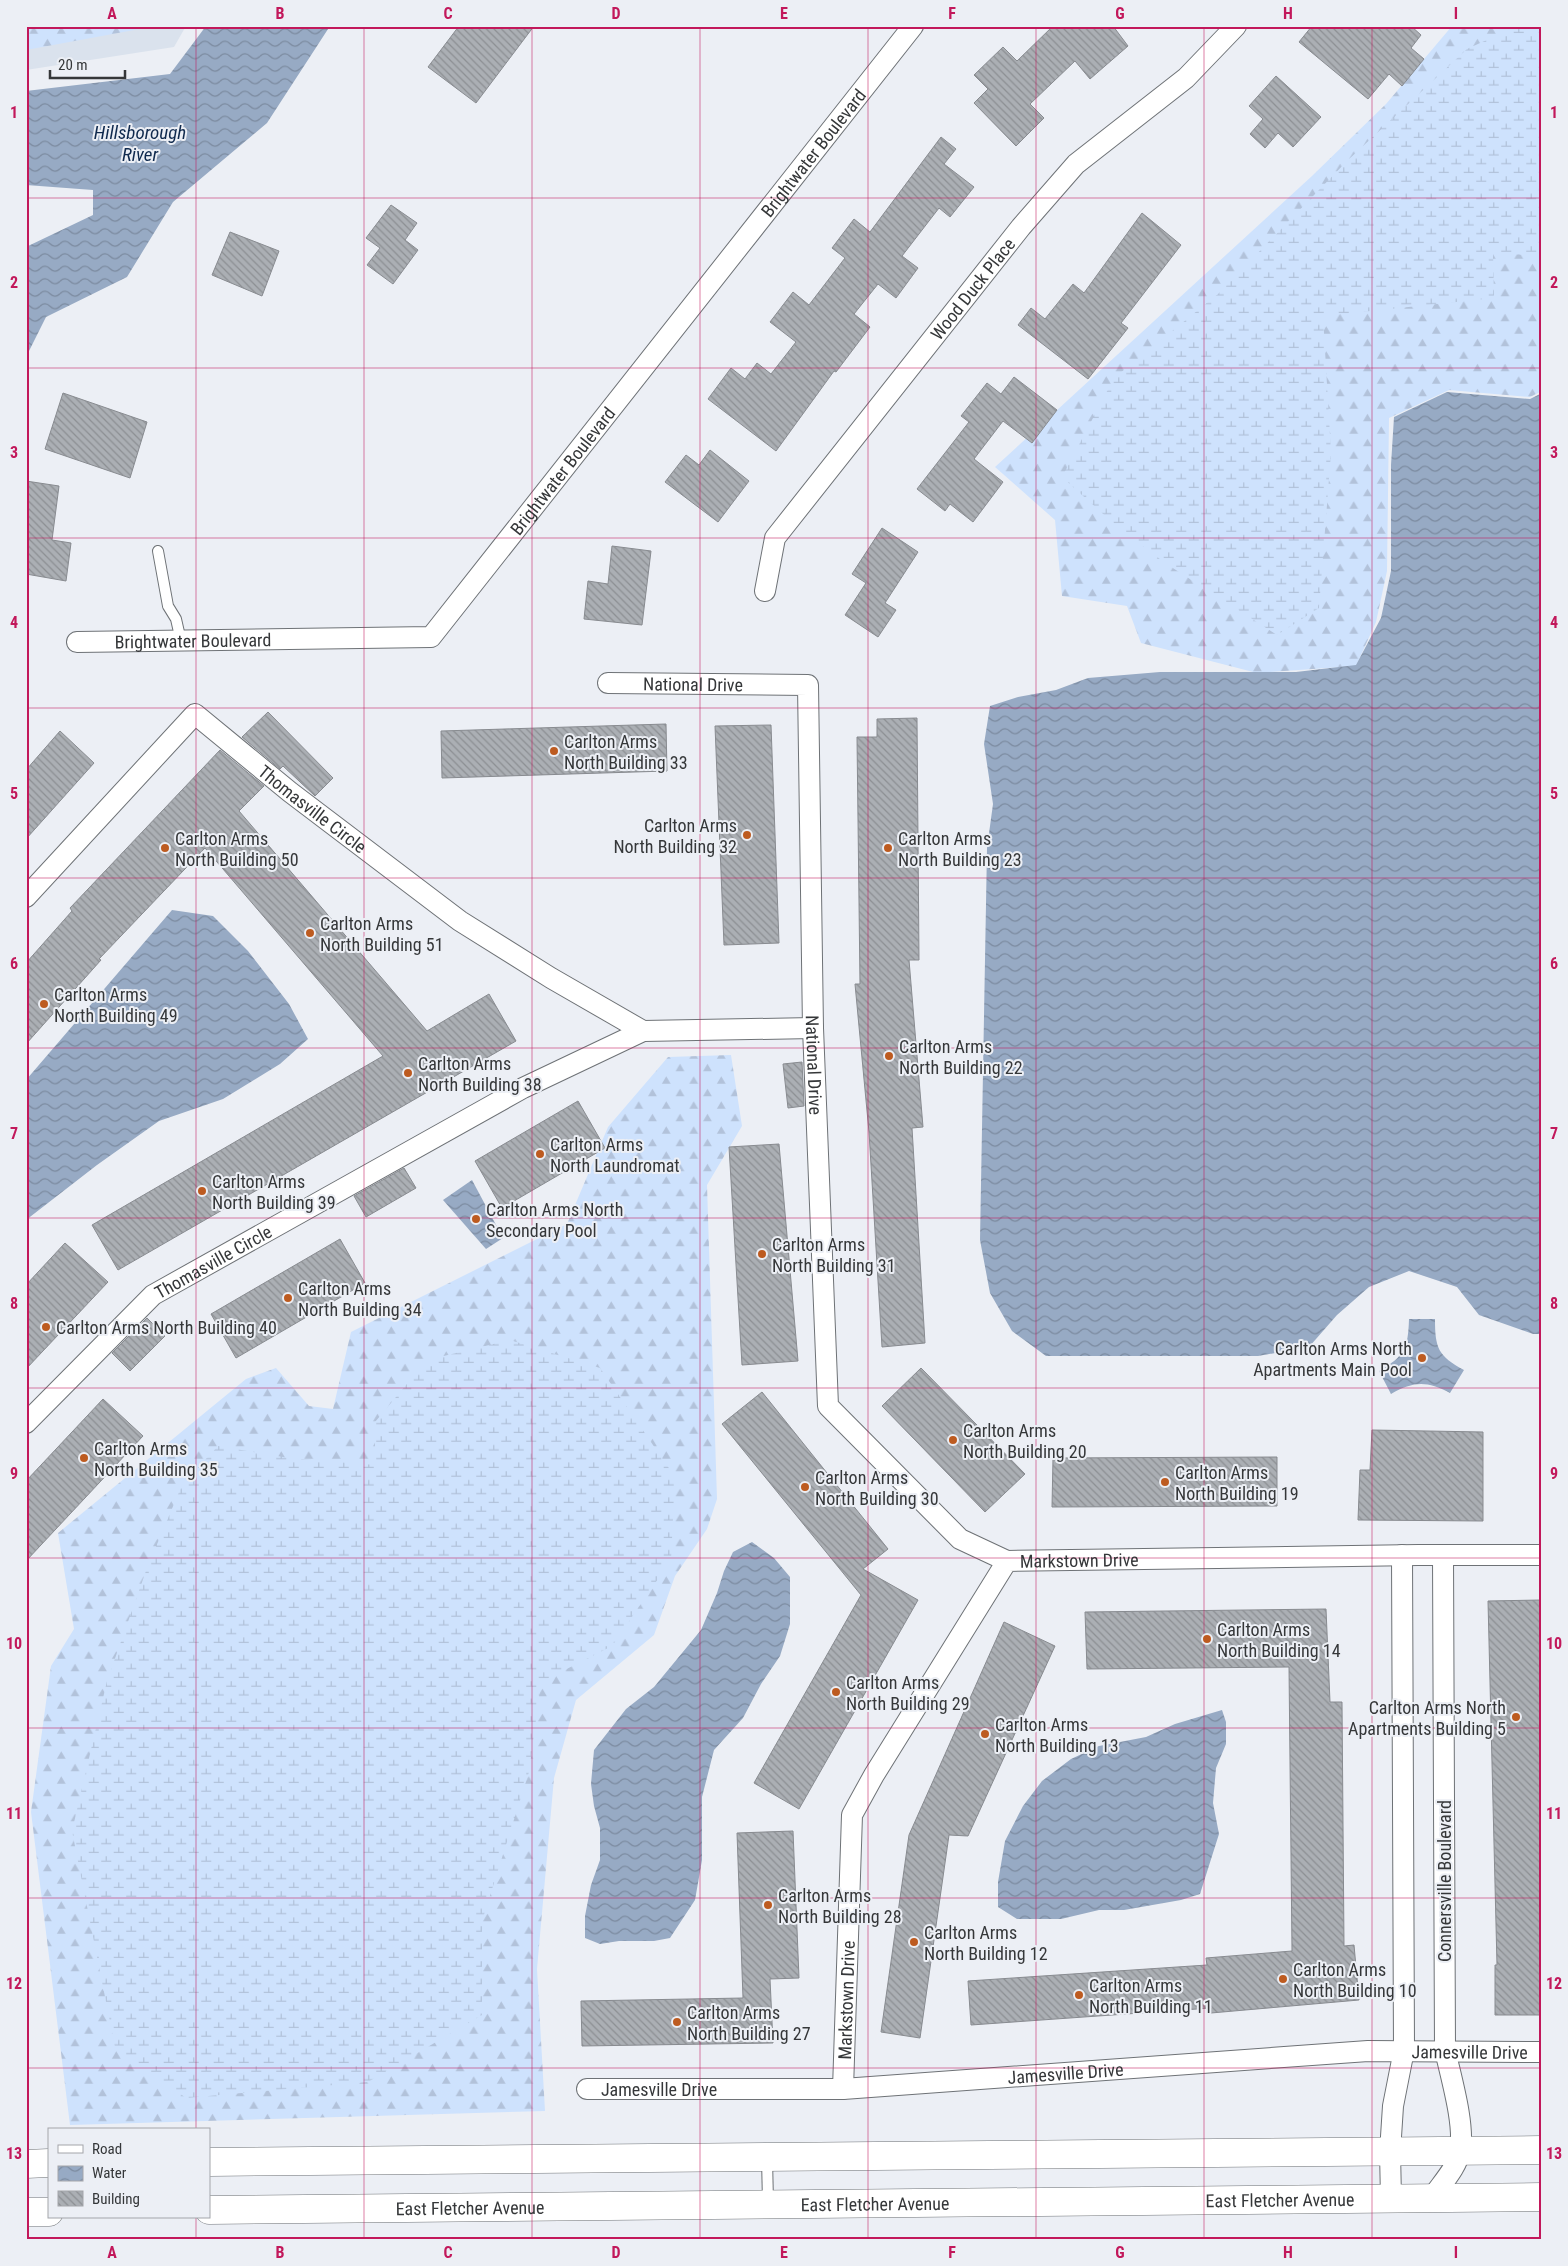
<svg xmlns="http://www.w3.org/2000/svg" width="1568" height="2266" font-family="'Roboto Condensed',sans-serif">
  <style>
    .built { fill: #dae2ed }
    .forest { fill: url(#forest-firs) }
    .wetland { fill: url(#wetland-marsh) }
    .water { fill: url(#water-waves) }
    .building { fill: url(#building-back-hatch); stroke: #888b90 }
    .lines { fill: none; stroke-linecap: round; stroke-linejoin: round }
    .lane-casing { stroke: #6e7276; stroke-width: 12 }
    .street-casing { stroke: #6e7276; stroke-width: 22 }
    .secondary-casing { stroke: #6e7276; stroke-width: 29 }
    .lane { stroke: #fff; stroke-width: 10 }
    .street { stroke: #fff; stroke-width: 20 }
    .secondary { stroke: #fff; stroke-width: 28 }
    .grid { fill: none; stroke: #c2185b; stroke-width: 1; stroke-opacity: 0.55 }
    .poi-dot { fill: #bd5b20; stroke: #eceff5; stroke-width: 2 }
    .labels { text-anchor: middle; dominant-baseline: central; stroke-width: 4; stroke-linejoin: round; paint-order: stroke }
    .street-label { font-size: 18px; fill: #353739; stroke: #eceff5 }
    .poi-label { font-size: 18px; fill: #353739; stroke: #eceff5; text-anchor: start }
    .water-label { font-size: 19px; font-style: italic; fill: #0f294d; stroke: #eceff5 }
    .neatline { fill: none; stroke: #c2185b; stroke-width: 2 }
    .grid-label { font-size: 16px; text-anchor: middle; font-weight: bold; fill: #c2185b }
  </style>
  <defs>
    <pattern id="forest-firs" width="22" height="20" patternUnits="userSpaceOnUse" patternTransform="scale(1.25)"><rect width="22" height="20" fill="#cee2fd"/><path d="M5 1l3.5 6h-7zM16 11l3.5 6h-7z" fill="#b2c2da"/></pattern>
    <pattern id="wetland-marsh" width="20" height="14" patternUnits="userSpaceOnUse" patternTransform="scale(1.25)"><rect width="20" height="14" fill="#cee2fd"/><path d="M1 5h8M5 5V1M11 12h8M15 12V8" fill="none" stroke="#b2c2da"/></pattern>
    <pattern id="water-waves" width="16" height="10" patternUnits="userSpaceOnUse" patternTransform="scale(1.25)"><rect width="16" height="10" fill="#97aac4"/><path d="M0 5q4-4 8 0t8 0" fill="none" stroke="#7c8ba0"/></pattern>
    <pattern id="building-back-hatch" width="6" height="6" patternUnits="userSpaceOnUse" patternTransform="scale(1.25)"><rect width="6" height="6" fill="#abafb4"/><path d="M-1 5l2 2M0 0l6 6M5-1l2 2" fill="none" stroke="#8c8f93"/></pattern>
  </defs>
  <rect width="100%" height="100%" fill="#eceff5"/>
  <path class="built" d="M 26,26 L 186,26 L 174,47 L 26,70 Z"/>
  <g class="forest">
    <path d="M 26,26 L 156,26 L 26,50 Z"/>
    <path d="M 1452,26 L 1542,26 L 1542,391 L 1530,397 L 1449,390 L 1389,418 L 1387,571 L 1376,622 L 1356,666 L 1257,673 L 1141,643 L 1127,606 L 1062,596 L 1055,520 L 995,467 L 1312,176 L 1386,104 Z"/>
    <path d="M 731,1055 L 742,1126 L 707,1185 L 717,1499 L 707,1529 L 675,1576 L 654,1635 L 576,1700 L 554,1778 L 537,1969 L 545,2111 L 70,2125 L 31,1812 L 51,1666 L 74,1629 L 58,1533 L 246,1379 L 276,1368 L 309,1406 L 333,1409 L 351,1332 L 567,1224 L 608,1127 L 668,1057 Z"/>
  </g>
  <g class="wetland">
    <path d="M 1517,26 L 1542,26 L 1542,256 L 1493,253 L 1494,298 L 1323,316 L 1331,453 L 1319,608 L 1277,635 L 1165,563 L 1112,522 L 1062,477 L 1114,378 L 1218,294 L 1347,161 L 1467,49 Z"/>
    <path d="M 510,1340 L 600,1368 L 675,1477 L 671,1560 L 612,1646 L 541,1682 L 529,1772 L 482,1921 L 482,2015 L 368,2082 L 186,2098 L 115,2047 L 72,1831 L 107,1681 L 147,1568 L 182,1485 L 218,1446 L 289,1458 L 375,1465 L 375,1422 L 427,1360 Z"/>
  </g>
  <g class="water">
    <path d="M 206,26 L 330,26 L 267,123 L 173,202 L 127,277 L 46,317 L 26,357 L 26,247 L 93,215 L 93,190 L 26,185 L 26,91 L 170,74 Z"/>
    <path d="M 1447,392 L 1530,399 L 1542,393 L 1542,1334 L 1533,1334 L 1479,1315 L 1457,1287 L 1409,1271 L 1369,1287 L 1337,1315 L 1309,1347 L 1258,1356 L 1046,1356 L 1012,1331 L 990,1293 L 980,1240 L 987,848 L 993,804 L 984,744 L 990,706 L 1018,697 L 1056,690 L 1088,678 L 1160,672 L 1296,672 L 1356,665 L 1381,618 L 1391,571 L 1391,465 L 1394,417 Z"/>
    <path d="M 172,910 L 213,916 L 248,951 L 289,1004 L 308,1039 L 280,1064 L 223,1099 L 159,1121 L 97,1165 L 26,1220 L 26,1080 Z"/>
    <path d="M 472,1180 L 503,1238 L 486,1249 L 443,1200 Z"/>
    <path d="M 1409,1319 L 1435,1319 C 1435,1348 1438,1356 1464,1370 L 1450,1393 C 1427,1381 1414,1381 1391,1394 L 1379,1371 C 1405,1356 1408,1348 1409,1319 Z"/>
    <path d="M 752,1542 L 774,1558 L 790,1577 L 790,1624 L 780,1656 L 761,1684 L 743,1718 L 714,1750 L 702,1797 L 702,1860 L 695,1900 L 670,1938 L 654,1941 L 619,1941 L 600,1944 L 585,1938 L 585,1916 L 591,1885 L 600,1860 L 600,1828 L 594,1806 L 591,1784 L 594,1750 L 626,1709 L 654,1687 L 701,1630 L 717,1593 L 724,1571 L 733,1552 Z"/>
    <path d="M 1222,1710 L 1226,1722 L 1226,1744 L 1216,1768 L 1213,1803 L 1219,1834 L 1200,1894 L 1181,1900 L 1124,1910 L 1099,1910 L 1061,1919 L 1017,1919 L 998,1907 L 998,1882 L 1005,1841 L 1023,1806 L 1042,1781 L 1071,1759 L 1099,1746 L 1146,1737 L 1175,1724 Z"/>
  </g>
  <g class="building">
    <path d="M 459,26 L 534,26 L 476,103 L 428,67 Z"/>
    <path d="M 1053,26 L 1113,26 L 1128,46 L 1090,79 L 1075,61 L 1030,104 L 1044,118 L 1016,146 L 974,103 L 988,89 L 974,75 L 1003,47 L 1017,61 Z"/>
    <path d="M 1312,26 L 1411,26 L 1421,35 L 1411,48 L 1424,59 L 1402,86 L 1389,74 L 1368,99 L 1299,42 Z"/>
    <path d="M 1276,76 L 1321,117 L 1293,147 L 1278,133 L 1265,148 L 1250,134 L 1263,119 L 1249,106 Z"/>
    <path d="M 941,137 L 956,149 L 944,164 L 974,187 L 950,217 L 939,208 L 902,256 L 918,268 L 896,298 L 878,284 L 854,314 L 870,327 L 836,372 L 834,371 L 776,451 L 708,399 L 731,368 L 745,379 L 757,363 L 771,374 L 796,342 L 770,322 L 793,292 L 809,305 L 845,258 L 832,248 L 854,219 L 870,232 Z"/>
    <path d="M 391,205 L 417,223 L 405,240 L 418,250 L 393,284 L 367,265 L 380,248 L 366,238 Z"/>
    <path d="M 1142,213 L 1181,245 L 1121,323 L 1128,328 L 1088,379 L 1018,325 L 1031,308 L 1045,319 L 1073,284 L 1084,293 Z"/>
    <path d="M 230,232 L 279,251 L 262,296 L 212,275 Z"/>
    <path d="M 1014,377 L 1057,410 L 1032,443 L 1003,421 L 974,459 L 1003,482 L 973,522 L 950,504 L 945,511 L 917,489 L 969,422 L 961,416 L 987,383 L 1001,394 Z"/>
    <path d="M 63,393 L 147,422 L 130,478 L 45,449 Z"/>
    <path d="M 710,450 L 749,481 L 718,522 L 665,482 L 686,455 L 699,465 Z"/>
    <path d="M 26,481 L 59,486 L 52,540 L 71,543 L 66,581 L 26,574 Z"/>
    <path d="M 882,528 L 918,552 L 885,603 L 896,610 L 878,637 L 845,615 L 866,583 L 852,574 Z"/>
    <path d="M 612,546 L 651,551 L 642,625 L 584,619 L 588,581 L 608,584 Z"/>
    <path d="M 268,712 L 333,778 L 315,796 L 283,766 L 280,769 L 242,737 Z"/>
    <path d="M 917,718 L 919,960 L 909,960 L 923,1127 L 912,1128 L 925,1343 L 882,1347 L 869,1132 L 855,984 L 860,984 L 857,737 L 877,737 L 877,719 Z"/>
    <path d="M 666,724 L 667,771 L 442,778 L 441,731 Z"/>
    <path d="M 771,725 L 779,943 L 724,945 L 715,726 Z"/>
    <path d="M 60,731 L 94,763 L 26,839 L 26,770 Z"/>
    <path d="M 220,750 L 264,786 L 239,811 L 427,1031 L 489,994 L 516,1041 L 118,1270 L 92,1225 L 383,1056 L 205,848 L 99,959 L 101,960 L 26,1044 L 26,963 L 72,911 L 70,908 Z"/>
    <path d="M 802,1062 L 804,1106 L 788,1108 L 783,1064 Z"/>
    <path d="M 578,1101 L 605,1148 L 502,1208 L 475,1161 Z"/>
    <path d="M 779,1144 L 798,1361 L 742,1365 L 729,1147 Z"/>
    <path d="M 404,1168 L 416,1188 L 366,1217 L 354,1196 Z"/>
    <path d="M 340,1239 L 365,1283 L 236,1358 L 211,1314 Z"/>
    <path d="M 65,1243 L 108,1282 L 26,1369 L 26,1285 Z"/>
    <path d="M 147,1318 L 165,1336 L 130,1371 L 112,1353 Z"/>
    <path d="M 921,1368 L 1025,1474 L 985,1512 L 882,1406 Z"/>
    <path d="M 762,1392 L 888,1549 L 863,1569 L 918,1600 L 799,1809 L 754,1783 L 861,1595 L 722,1424 Z"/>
    <path d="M 103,1399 L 143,1436 L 26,1561 L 26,1481 Z"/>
    <path d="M 1372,1430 L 1483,1432 L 1483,1521 L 1358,1520 L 1360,1470 L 1370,1470 Z"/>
    <path d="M 1277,1457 L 1277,1506 L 1052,1507 L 1053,1458 Z"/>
    <path d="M 1541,1600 L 1542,2015 L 1495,2015 L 1495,1965 L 1497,1965 L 1488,1601 Z"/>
    <path d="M 1326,1609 L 1330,1702 L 1342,1702 L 1344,1946 L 1354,1945 L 1359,2000 L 1211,2013 L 1211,2008 L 971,2025 L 968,1981 L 1207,1965 L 1206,1958 L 1292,1951 L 1289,1667 L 1087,1669 L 1085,1612 Z"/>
    <path d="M 1004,1622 L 1055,1646 L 968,1836 L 949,1835 L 920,2038 L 881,2032 L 909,1835 Z"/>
    <path d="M 793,1831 L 799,1978 L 770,1979 L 773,2043 L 582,2046 L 581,2001 L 743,1998 L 737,1833 Z"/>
  </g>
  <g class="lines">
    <defs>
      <g id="lane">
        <path d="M 158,551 L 168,606 L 176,619 L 181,641"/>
        <path d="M 767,2158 L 768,2203"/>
      </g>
      <g id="street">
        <path id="s1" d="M 765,591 L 775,538 L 1021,227 L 1076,164 L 1186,78 L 1236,26"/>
        <path id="s2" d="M 77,642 L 431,637 L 913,26"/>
        <path id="s3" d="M 608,683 L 808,685 L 813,1028 L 828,1406 L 960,1539 L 1007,1561"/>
        <path id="s4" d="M 26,897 L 195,714 L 290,792 L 460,921 L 551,978 L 643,1031"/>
        <path id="s5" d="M 26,1423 L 153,1295 L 523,1088 L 643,1031 L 813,1028"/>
        <path id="s6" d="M 587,2089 L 843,2089 L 1368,2051 L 1542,2052"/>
        <path id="s7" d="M 843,2089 L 852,1815 L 874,1775 L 1007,1561 L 1418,1555 L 1542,1555"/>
        <path d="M 1391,2198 L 1390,2152 L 1393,2106 L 1404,2050 L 1402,1555"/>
        <path d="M 1432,2198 C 1441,2184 1457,2168 1460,2151 C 1465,2124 1451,2078 1445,2050 L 1443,1555"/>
      </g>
      <g id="secondary">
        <path d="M 209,2162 L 1542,2150"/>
        <path d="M 26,2164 L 49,2163"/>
        <path id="s8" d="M 209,2210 L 1542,2197"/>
        <path d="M 26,2212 L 49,2212"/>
      </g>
    </defs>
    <use href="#lane" class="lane-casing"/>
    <use href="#street" class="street-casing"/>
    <use href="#secondary" class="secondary-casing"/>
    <use href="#lane" class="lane"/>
    <use href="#street" class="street"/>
    <use href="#secondary" class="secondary"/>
  </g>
  <path class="grid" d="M 196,26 L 196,2130M 364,26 L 364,2240M 532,26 L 532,2240M 700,26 L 700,2240M 868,26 L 868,2240M 1036,26 L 1036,2240M 1204,26 L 1204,2240M 1372,26 L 1372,2240M 26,198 L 1542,198M 26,368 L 1542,368M 26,538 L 1542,538M 26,708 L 1542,708M 26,878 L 1542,878M 26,1048 L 1542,1048M 26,1218 L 1542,1218M 26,1388 L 1542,1388M 26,1558 L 1542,1558M 26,1728 L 1542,1728M 26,1898 L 1542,1898M 26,2068 L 1542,2068M 196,2217 L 196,2240"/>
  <g class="poi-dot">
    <circle cx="554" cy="751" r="5"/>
    <circle cx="747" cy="835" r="5"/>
    <circle cx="165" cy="848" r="5"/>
    <circle cx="888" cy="848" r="5"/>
    <circle cx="310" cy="933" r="5"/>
    <circle cx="44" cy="1004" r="5"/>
    <circle cx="889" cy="1056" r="5"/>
    <circle cx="408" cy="1073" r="5"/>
    <circle cx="540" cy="1154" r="5"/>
    <circle cx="202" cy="1191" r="5"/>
    <circle cx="476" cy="1219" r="5"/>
    <circle cx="762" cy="1254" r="5"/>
    <circle cx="288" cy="1298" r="5"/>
    <circle cx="46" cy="1327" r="5"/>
    <circle cx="1422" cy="1358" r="5"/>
    <circle cx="953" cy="1440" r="5"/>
    <circle cx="84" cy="1458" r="5"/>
    <circle cx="1165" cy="1482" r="5"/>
    <circle cx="805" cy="1487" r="5"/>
    <circle cx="1207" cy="1639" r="5"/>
    <circle cx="836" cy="1692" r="5"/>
    <circle cx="1516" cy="1717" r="5"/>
    <circle cx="985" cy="1734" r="5"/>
    <circle cx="768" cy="1905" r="5"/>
    <circle cx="914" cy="1942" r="5"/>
    <circle cx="1283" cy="1979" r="5"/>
    <circle cx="1079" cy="1995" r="5"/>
    <circle cx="677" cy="2022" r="5"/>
  </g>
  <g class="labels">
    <g class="street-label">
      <text stroke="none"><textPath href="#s2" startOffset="971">Brightwater Boulevard</textPath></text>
      <text stroke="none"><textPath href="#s1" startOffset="372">Wood Duck Place</textPath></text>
      <text stroke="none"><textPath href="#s2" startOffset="566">Brightwater Boulevard</textPath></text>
      <text stroke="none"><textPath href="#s2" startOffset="116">Brightwater Boulevard</textPath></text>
      <text stroke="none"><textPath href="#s3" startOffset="85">National Drive</textPath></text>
      <text stroke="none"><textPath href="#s4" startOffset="400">Thomasville Circle</textPath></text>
      <text stroke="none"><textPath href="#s3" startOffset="580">National Drive</textPath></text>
      <text stroke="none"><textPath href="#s5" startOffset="249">Thomasville Circle</textPath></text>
      <text stroke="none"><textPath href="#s7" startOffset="644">Markstown Drive</textPath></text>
      <text transform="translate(1444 1881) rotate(-90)">Connersville Boulevard</text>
      <text stroke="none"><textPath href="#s7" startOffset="89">Markstown Drive</textPath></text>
      <text stroke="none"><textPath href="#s6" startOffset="884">Jamesville Drive</textPath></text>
      <text stroke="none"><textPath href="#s6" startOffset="479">Jamesville Drive</textPath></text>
      <text stroke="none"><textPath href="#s6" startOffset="72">Jamesville Drive</textPath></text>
      <text stroke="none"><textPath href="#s8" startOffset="1071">East Fletcher Avenue</textPath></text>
      <text stroke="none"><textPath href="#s8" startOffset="666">East Fletcher Avenue</textPath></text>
      <text stroke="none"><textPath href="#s8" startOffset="261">East Fletcher Avenue</textPath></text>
    </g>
    <g class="poi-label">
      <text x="564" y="741">Carlton Arms<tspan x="564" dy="21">North Building 33</tspan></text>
      <text x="737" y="825" text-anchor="end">Carlton Arms<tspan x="737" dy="21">North Building 32</tspan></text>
      <text x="175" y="838">Carlton Arms<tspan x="175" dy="21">North Building 50</tspan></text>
      <text x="898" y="838">Carlton Arms<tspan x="898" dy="21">North Building 23</tspan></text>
      <text x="320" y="923">Carlton Arms<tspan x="320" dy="21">North Building 51</tspan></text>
      <text x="54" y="994">Carlton Arms<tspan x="54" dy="21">North Building 49</tspan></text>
      <text x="899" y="1046">Carlton Arms<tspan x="899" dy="21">North Building 22</tspan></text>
      <text x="418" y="1063">Carlton Arms<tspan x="418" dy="21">North Building 38</tspan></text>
      <text x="550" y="1144">Carlton Arms<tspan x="550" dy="21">North Laundromat</tspan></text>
      <text x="212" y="1181">Carlton Arms<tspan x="212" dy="21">North Building 39</tspan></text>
      <text x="486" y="1209">Carlton Arms North<tspan x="486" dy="21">Secondary Pool</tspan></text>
      <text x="772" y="1244">Carlton Arms<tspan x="772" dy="21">North Building 31</tspan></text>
      <text x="298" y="1288">Carlton Arms<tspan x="298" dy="21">North Building 34</tspan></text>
      <text x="56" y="1327">Carlton Arms North Building 40</text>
      <text x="1412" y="1348" text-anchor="end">Carlton Arms North<tspan x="1412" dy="21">Apartments Main Pool</tspan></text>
      <text x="963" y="1430">Carlton Arms<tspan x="963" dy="21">North Building 20</tspan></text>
      <text x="94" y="1448">Carlton Arms<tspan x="94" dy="21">North Building 35</tspan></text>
      <text x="1175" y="1472">Carlton Arms<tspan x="1175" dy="21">North Building 19</tspan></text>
      <text x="815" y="1477">Carlton Arms<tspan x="815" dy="21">North Building 30</tspan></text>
      <text x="1217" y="1629">Carlton Arms<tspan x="1217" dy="21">North Building 14</tspan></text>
      <text x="846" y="1682">Carlton Arms<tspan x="846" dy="21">North Building 29</tspan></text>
      <text x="1506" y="1707" text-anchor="end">Carlton Arms North<tspan x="1506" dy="21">Apartments Building 5</tspan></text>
      <text x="995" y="1724">Carlton Arms<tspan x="995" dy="21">North Building 13</tspan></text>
      <text x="778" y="1895">Carlton Arms<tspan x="778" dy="21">North Building 28</tspan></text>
      <text x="924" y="1932">Carlton Arms<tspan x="924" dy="21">North Building 12</tspan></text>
      <text x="1293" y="1969">Carlton Arms<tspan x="1293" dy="21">North Building 10</tspan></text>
      <text x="1089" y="1985">Carlton Arms<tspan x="1089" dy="21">North Building 11</tspan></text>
      <text x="687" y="2012">Carlton Arms<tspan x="687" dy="21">North Building 27</tspan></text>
    </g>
    <g class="water-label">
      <text x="140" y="132">Hillsborough<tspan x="140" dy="22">River</tspan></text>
    </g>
  </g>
  <rect width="1568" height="2266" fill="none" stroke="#eceff5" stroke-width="55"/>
  <rect x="48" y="2128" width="162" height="90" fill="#eceff5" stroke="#a3a5aa"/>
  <rect x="58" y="2145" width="25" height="8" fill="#ffffff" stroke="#a3a5aa"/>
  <text x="92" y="2154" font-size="15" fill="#353739">Road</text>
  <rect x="58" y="2166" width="25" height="15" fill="url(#water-waves)" stroke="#a3a5aa"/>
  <text x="92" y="2178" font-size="15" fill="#353739">Water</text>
  <rect x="58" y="2191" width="25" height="15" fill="url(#building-back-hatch)" stroke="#a3a5aa"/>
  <text x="92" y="2204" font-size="15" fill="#353739">Building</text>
  <path d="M50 70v8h75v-8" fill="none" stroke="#353739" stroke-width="2.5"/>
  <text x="58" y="70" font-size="15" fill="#353739" stroke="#eceff5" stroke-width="4" paint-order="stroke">20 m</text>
  <rect x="28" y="28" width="1512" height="2210" class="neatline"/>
  <g class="grid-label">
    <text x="112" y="19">A</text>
    <text x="280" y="19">B</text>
    <text x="448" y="19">C</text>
    <text x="616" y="19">D</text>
    <text x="784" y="19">E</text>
    <text x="952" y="19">F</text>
    <text x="1120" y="19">G</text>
    <text x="1288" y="19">H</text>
    <text x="1456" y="19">I</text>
    <text x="14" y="118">1</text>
    <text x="1554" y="118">1</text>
    <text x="14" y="288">2</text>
    <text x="1554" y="288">2</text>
    <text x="14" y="458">3</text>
    <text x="1554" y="458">3</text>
    <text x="14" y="628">4</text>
    <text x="1554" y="628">4</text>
    <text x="14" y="799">5</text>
    <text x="1554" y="799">5</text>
    <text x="14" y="969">6</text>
    <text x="1554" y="969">6</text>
    <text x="14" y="1139">7</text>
    <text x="1554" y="1139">7</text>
    <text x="14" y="1309">8</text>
    <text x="1554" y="1309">8</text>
    <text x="14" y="1479">9</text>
    <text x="1554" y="1479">9</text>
    <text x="14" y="1649">10</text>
    <text x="1554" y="1649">10</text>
    <text x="14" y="1819">11</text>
    <text x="1554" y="1819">11</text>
    <text x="14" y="1989">12</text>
    <text x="1554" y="1989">12</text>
    <text x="14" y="2159">13</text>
    <text x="1554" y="2159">13</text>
    <text x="112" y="2258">A</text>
    <text x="280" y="2258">B</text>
    <text x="448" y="2258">C</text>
    <text x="616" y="2258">D</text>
    <text x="784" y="2258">E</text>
    <text x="952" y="2258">F</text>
    <text x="1120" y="2258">G</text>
    <text x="1288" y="2258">H</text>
    <text x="1456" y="2258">I</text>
  </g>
</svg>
